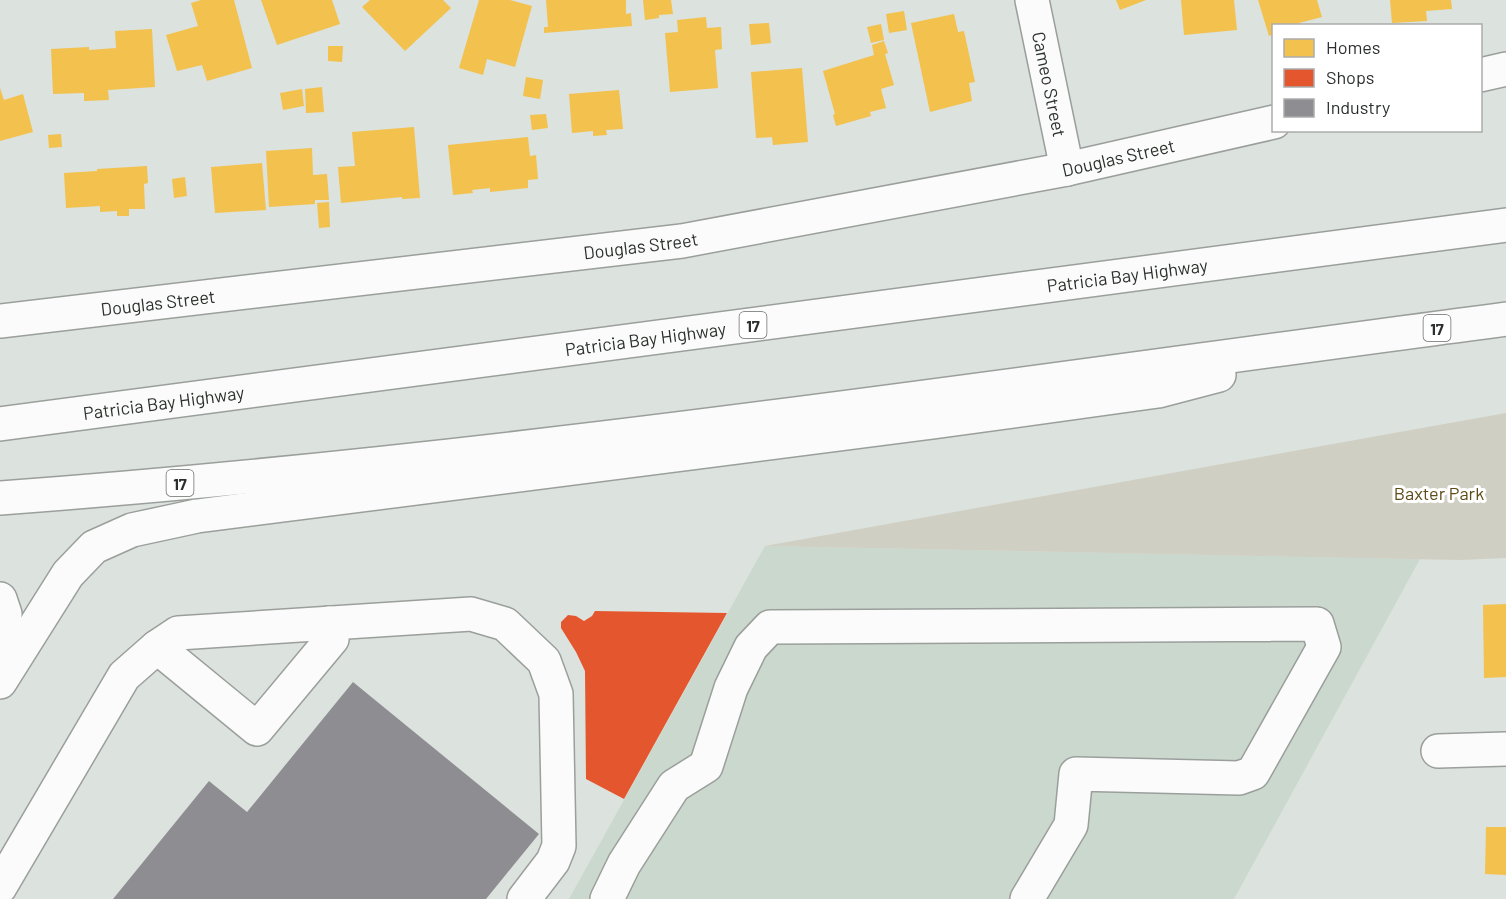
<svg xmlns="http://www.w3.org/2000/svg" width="1506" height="899" font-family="Barlow,sans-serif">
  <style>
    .built { fill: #cbd8ce }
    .green { fill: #d0cfc3 }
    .homes { fill: #f2c14e }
    .shops { fill: #e4572e }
    .industry { fill: #8d8d92 }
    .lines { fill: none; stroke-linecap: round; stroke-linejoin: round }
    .minor-casing { stroke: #9b9f9c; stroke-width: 36 }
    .highway-casing { stroke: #9b9f9c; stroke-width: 36 }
    .minor { stroke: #fafbfa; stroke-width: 33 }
    .highway { stroke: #fafbfa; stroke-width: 33 }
    .labels { text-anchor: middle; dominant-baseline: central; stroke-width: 6; stroke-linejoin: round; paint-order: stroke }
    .shield { fill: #fff; stroke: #6b6e6c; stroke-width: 1.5 }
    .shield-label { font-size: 16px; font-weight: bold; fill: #2c302d }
    .street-label { font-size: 18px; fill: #2c302d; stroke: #fff }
    .park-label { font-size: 18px; fill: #5f4b18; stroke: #fff }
  </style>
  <rect width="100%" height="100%" fill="#dce2dd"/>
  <path class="built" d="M 765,546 L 1420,559 L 1234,899 L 569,899 Z"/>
  <path class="green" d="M 1506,413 L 1506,558 L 1459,560 L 765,546 Z"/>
  <g class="homes">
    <path d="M 201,0 L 234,0 L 252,68 L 207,81 L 202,65 L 177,71 L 166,35 L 198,26 L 191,3 Z"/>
    <path d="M 261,0 L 332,0 L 340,24 L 277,45 Z"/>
    <path d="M 370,0 L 443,0 L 451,8 L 405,51 L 362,7 Z"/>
    <path d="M 479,0 L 510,0 L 532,6 L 515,67 L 487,59 L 483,75 L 459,68 Z"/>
    <path d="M 546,0 L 626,0 L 626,14 L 631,13 L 632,26 L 544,33 L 544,27 L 548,27 Z"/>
    <path d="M 643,0 L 671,0 L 673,14 L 659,15 L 659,18 L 645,20 Z"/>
    <path d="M 1116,0 L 1146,0 L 1120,10 Z"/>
    <path d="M 1181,0 L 1234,0 L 1237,30 L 1184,35 Z"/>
    <path d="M 1258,0 L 1317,0 L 1322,17 L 1299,23 L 1300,26 L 1274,26 L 1274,34 L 1269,36 Z"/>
    <path d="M 1390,0 L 1451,0 L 1452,9 L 1426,11 L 1427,21 L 1392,23 Z"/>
    <path d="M 904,11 L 907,30 L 889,33 L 886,14 Z"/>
    <path d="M 954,14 L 958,32 L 964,31 L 975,82 L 969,83 L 972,101 L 930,112 L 911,23 Z"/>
    <path d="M 706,17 L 707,28 L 721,27 L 722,49 L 715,50 L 718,88 L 670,92 L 665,33 L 678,32 L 677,20 Z"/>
    <path d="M 769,23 L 771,43 L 751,45 L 749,24 Z"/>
    <path d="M 881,24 L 884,40 L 871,43 L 867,27 Z"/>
    <path d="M 152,29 L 155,87 L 108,90 L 109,100 L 84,101 L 84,93 L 53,94 L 51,49 L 89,47 L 89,50 L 116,48 L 115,31 Z"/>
    <path d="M 884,41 L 888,53 L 885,54 L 894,85 L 881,89 L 886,108 L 870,112 L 871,116 L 836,126 L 833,115 L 835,114 L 823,71 L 874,55 L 872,45 Z"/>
    <path d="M 328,46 L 343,46 L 342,62 L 328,61 Z"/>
    <path d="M 802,68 L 808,142 L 773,145 L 772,137 L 756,138 L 751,72 Z"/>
    <path d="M 526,77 L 543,80 L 540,99 L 523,96 Z"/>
    <path d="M 322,87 L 324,112 L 306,113 L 305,89 Z"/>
    <path d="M 0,88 L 4,100 L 23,94 L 33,132 L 0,141 Z"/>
    <path d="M 302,89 L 304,106 L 283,110 L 280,93 Z"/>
    <path d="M 619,90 L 623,129 L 606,130 L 607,135 L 593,136 L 593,131 L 572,133 L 569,94 Z"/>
    <path d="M 546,114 L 548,128 L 532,130 L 530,115 Z"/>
    <path d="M 414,127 L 420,198 L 402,199 L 402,197 L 341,203 L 338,167 L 355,166 L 352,132 Z"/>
    <path d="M 61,134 L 62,147 L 49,148 L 48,135 Z"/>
    <path d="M 528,137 L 530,156 L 536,155 L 538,179 L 528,180 L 528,188 L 490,192 L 490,188 L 472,190 L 473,193 L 453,195 L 448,145 Z"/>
    <path d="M 312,148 L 313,175 L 327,174 L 329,200 L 315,200 L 315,204 L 269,207 L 266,151 Z"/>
    <path d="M 262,163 L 266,210 L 215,213 L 211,167 Z"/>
    <path d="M 147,166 L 148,183 L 144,184 L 145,209 L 129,209 L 129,216 L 117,216 L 117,211 L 100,212 L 100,206 L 66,208 L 64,173 L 97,171 L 97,169 Z"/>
    <path d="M 185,177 L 187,196 L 174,198 L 172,179 Z"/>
    <path d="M 329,202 L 330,227 L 319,228 L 317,203 Z"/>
    <path d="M 1506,604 L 1506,677 L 1484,678 L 1483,605 Z"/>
    <path d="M 1486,827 L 1506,827 L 1506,875 L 1485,874 Z"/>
  </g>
  <path class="shops" d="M 595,611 L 727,613 L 624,799 L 586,779 L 585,671 L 576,652 L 561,628 L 561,622 L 568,615 L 576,616 L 584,621 L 592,616 Z"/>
  <path class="industry" d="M 353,682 L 539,834 L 486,899 L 113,899 L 209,781 L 247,812 Z"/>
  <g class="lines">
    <defs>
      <g id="minor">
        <path id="s1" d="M 1032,0 L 1067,169"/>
        <path d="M 1480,75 L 1506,69"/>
        <path id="s2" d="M 0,321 L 682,241 L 1067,169 L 1274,122"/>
        <path d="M 157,647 L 257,729 L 332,639 L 329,623"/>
        <path d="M 1438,751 L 1506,749"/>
        <path d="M 0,887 L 124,676 L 157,647 L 178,633 L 471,614 L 505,624 L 544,661 L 556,694 L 559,846 L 553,861 L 524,899"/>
        <path d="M 607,899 L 624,864 L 674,786 L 706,766 L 731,688 L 751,647 L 770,627 L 1317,624 L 1324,647 L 1253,773 L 1239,778 L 1076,774 L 1071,825 L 1027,899"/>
      </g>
      <g id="highway">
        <path id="s3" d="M 0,424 L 1506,225"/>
        <path d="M 0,498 C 504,461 1005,385 1506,319"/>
        <path d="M 0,599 L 5,614 L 0,645"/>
        <path d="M 0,682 L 68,574 L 94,547 L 132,530 L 197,516 L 933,422 L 1158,391 L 1219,375"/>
      </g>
    </defs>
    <use href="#minor" class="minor-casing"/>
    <use href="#highway" class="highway-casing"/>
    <use href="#minor" class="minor"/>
    <use href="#highway" class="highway"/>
  </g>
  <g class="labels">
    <g class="shield">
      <rect x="739.5" y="312" width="27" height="26" rx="4.5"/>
      <rect x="1423.5" y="315" width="27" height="26" rx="4.5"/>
      <rect x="166.5" y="470" width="27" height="26" rx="4.5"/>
    </g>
    <g class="shield-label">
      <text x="753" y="325">17</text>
      <text x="1437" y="328">17</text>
      <text x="180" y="483">17</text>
    </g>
    <g class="street-label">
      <text stroke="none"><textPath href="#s1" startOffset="86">Cameo Street</textPath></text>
      <text stroke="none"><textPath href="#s2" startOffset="1131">Douglas Street</textPath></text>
      <text stroke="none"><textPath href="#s2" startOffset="645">Douglas Street</textPath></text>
      <text stroke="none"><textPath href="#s3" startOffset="1137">Patricia Bay Highway</textPath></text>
      <text stroke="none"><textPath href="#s2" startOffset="159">Douglas Street</textPath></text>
      <text stroke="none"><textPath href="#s3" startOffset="651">Patricia Bay Highway</textPath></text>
      <text stroke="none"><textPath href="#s3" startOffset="165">Patricia Bay Highway</textPath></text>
    </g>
    <g class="park-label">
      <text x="1439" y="493">Baxter Park</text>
    </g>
  </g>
  <rect x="1272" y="24" width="210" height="108" fill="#ffffff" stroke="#abacab" stroke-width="1.5"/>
  <rect x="1284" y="39" width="30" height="18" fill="#f2c14e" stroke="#abacab" stroke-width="1.5"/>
  <text x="1326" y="54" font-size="18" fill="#2c302d">Homes</text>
  <rect x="1284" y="69" width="30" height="18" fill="#e4572e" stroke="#abacab" stroke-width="1.5"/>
  <text x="1326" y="84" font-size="18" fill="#2c302d">Shops</text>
  <rect x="1284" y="99" width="30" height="18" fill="#8d8d92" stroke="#abacab" stroke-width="1.5"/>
  <text x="1326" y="114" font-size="18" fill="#2c302d">Industry</text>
</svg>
